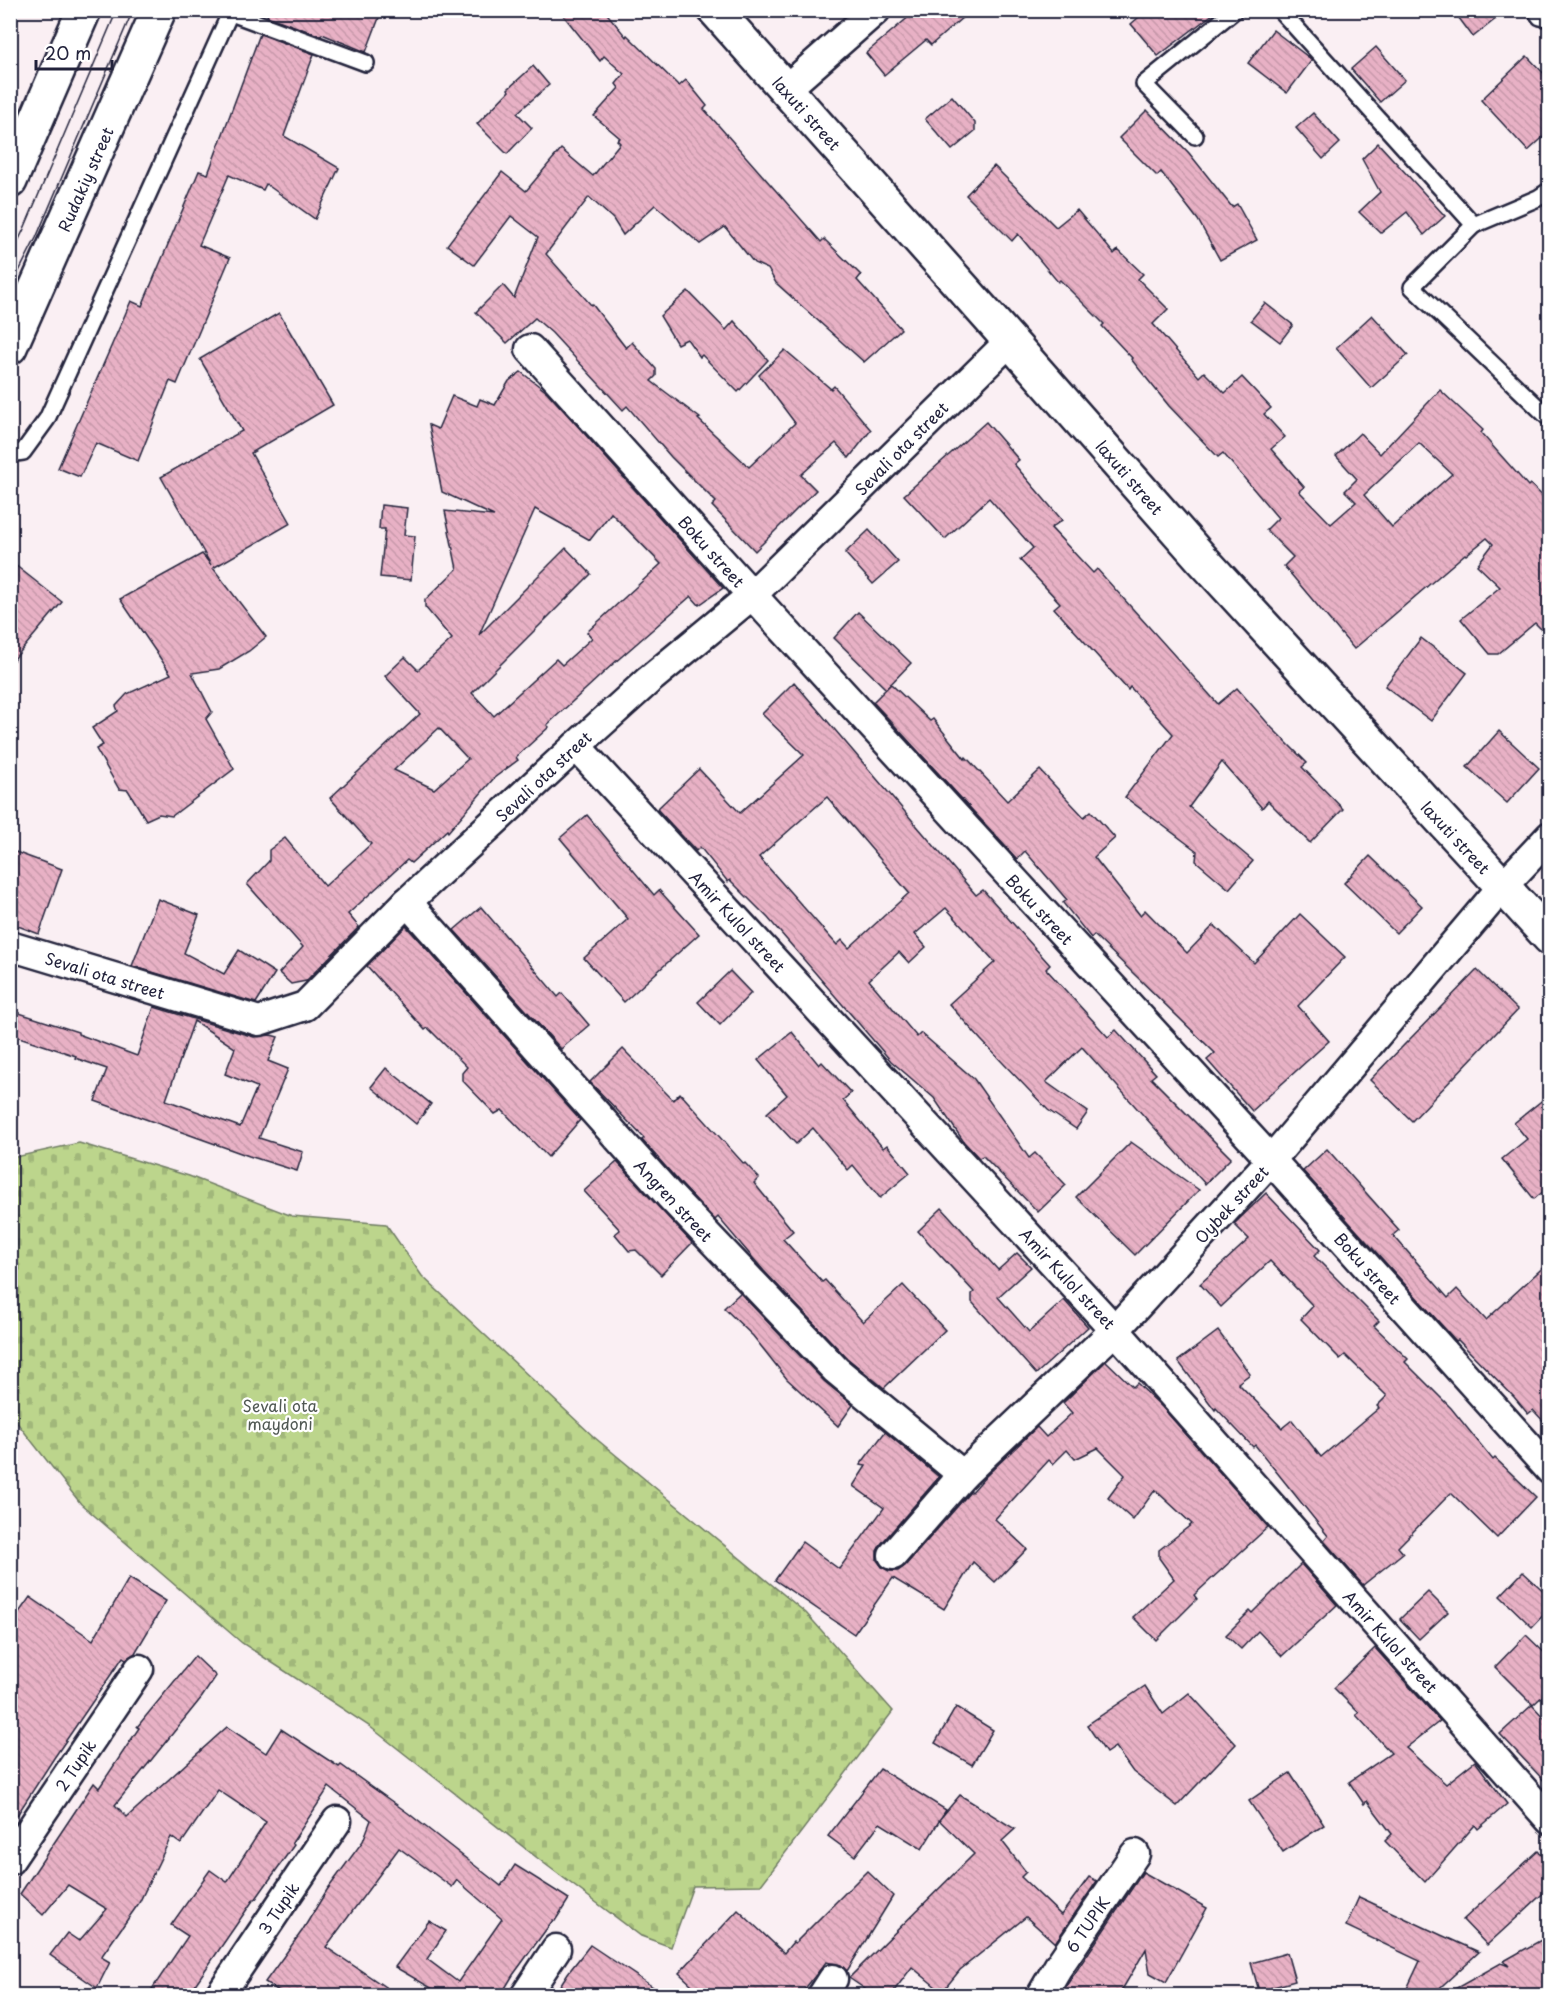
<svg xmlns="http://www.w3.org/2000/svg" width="1560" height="2006" font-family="'Playpen Sans',sans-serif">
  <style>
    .cemetery { fill: url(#cemetery-stones); stroke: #6f7c64; stroke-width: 1.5 }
    .building { fill: url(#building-back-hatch); stroke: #22223b; stroke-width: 1.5; fill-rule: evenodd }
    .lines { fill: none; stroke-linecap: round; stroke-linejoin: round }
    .lane-casing { stroke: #22223b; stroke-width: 20 }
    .street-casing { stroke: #22223b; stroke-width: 33 }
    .secondary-casing { stroke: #22223b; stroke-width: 38 }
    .primary-casing { stroke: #22223b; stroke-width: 38 }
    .lane { stroke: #fff; stroke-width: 15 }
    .street { stroke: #fff; stroke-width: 28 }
    .secondary { stroke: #fff; stroke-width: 33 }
    .primary { stroke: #fff; stroke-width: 33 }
    .tram { stroke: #22223b; stroke-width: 1.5 }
    .labels { text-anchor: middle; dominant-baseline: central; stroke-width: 4.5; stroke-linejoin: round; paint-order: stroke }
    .street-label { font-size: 16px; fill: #22223b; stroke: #fff }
    .park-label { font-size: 16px; fill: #505853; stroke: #fff }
  </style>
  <defs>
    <pattern id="cemetery-stones" width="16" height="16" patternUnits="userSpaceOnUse" patternTransform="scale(1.5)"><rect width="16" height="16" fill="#bcd58c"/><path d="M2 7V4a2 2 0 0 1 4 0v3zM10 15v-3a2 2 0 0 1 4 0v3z" fill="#a1b77a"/></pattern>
    <pattern id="building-back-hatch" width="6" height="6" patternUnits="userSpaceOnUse" patternTransform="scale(1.5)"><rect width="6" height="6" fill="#e8b1c5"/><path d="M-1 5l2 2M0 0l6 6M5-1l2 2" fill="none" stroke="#c798aa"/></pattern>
  </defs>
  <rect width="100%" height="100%" fill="#faeff3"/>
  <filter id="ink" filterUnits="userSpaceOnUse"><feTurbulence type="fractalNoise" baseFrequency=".0167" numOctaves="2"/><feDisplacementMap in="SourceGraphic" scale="12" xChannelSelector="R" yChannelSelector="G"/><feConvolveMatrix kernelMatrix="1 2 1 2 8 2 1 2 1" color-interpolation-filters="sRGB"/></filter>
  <g filter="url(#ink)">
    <path class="cemetery" d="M 79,1143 L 189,1176 L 292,1216 L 386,1224 L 422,1276 L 594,1437 L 806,1613 L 893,1711 L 761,1885 L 693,1886 L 671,1947 L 641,1936 L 545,1864 L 369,1726 L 242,1643 L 81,1504 L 11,1415 L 11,1158 Z"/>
    <g class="building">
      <path d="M 269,10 L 382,10 L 366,52 L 322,34 L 321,36 L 267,16 Z"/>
      <path d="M 559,10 L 604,10 L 626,37 L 627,35 L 679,86 L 686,80 L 707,106 L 704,109 L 821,242 L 824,239 L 861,275 L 857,280 L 901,329 L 864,362 L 776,283 L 768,269 L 754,263 L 725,227 L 700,244 L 655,205 L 623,235 L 613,219 L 589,197 L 546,254 L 591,305 L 592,304 L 626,348 L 632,342 L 656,369 L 656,376 L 651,381 L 700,418 L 698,419 L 749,467 L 795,423 L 759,375 L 785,350 L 831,389 L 834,386 L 871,430 L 849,458 L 836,443 L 801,475 L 816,490 L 755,551 L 712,506 L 716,502 L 671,457 L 627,406 L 623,410 L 552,333 L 535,318 L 507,343 L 476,312 L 503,285 L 514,298 L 538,237 L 511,216 L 474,265 L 447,245 L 502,172 L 526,191 L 561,149 L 593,176 L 620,143 L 617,140 L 620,138 L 594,116 L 619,88 L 616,84 L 624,74 L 604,56 L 600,61 Z"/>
      <path d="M 917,10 L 971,10 L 931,45 L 926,40 L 884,75 L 866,53 Z"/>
      <path d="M 1147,10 L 1218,10 L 1158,56 L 1131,24 Z"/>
      <path d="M 1453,10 L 1507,10 L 1473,37 Z"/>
      <path d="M 1273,30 L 1312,60 L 1287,93 L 1248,63 Z"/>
      <path d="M 260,34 L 314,54 L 284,136 L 339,168 L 315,219 L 266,184 L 263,190 L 229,175 L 199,245 L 230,258 L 177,384 L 170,381 L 138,461 L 96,443 L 80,477 L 58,468 L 131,301 L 142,306 L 199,171 L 208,174 Z"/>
      <path d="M 1376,47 L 1405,80 L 1380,102 L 1351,69 Z"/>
      <path d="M 1527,56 L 1550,80 L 1550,131 L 1528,151 L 1481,100 Z"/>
      <path d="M 533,66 L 549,85 L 517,113 L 532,128 L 507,154 L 477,124 L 509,91 L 508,89 Z"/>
      <path d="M 952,96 L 975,123 L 975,131 L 952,150 L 925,119 Z"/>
      <path d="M 1147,110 L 1189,153 L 1232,207 L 1237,204 L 1257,240 L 1220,260 L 1198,220 L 1161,172 L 1157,176 L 1119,138 Z"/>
      <path d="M 1313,113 L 1340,143 L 1323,159 L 1296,128 Z"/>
      <path d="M 1378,143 L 1445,216 L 1424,235 L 1407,212 L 1381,233 L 1359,212 L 1380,192 L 1362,159 Z"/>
      <path d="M 994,166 L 1056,227 L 1077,210 L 1114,254 L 1118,250 L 1143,274 L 1138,279 L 1168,309 L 1153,324 L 1199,377 L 1204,372 L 1225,393 L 1242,377 L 1271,408 L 1264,414 L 1285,437 L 1271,449 L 1304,487 L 1299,491 L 1331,524 L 1356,502 L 1345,491 L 1357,479 L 1336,456 L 1360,433 L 1380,454 L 1440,390 L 1483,430 L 1481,433 L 1528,486 L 1530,484 L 1550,503 L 1550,638 L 1535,623 L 1498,654 L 1490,654 L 1461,619 L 1500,587 L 1477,565 L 1493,544 L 1487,538 L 1466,555 L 1465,554 L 1354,649 L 1284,566 L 1293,557 L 1266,530 L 1278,518 L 1223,453 L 1218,457 L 1169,406 L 1131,359 L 1132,358 L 1102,326 L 1104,324 L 1060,280 L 1058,282 L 1018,234 L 1012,241 L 966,195 ZM 1419,443 L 1452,474 L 1392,527 L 1364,495 Z"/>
      <path d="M 688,291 L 726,330 L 734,321 L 768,360 L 738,392 L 702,355 L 700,357 L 687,339 L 677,344 L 660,316 Z"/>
      <path d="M 1265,303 L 1293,325 L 1280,342 L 1251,320 Z"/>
      <path d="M 279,313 L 333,405 L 251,453 L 291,523 L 213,568 L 266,637 L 249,651 L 219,669 L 192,673 L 212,712 L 206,719 L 234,769 L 172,816 L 159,814 L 146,820 L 128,790 L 119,789 L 96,749 L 103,745 L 92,728 L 118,711 L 116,706 L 127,694 L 171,674 L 120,599 L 202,554 L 211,565 L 161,477 L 242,431 L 200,359 Z"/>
      <path d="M 1372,315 L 1408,355 L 1371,388 L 1336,348 Z"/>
      <path d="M 521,372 L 547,392 L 723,588 L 699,605 L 691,596 L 613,664 L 547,725 L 549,727 L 516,757 L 518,760 L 494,778 L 448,832 L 447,830 L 411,863 L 407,860 L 348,914 L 359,927 L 306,981 L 291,984 L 279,973 L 303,947 L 247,884 L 269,861 L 269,850 L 285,838 L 325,886 L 371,844 L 330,798 L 420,714 L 385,676 L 405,657 L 418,670 L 452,639 L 425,607 L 425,600 L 457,569 L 445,511 L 494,516 L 442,492 L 429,425 L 438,429 L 452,396 L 477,406 L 480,399 L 495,405 L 509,381 ZM 535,509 L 590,540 L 611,513 L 661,564 L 587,632 L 592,638 L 562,665 L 556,659 L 494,716 L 472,693 L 591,574 L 566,548 L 479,635 ZM 439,728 L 468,759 L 434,789 L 394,770 Z"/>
      <path d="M 986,422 L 1019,460 L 1014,464 L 1062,520 L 1051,528 L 1093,573 L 1097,569 L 1218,704 L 1237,688 L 1272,728 L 1307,763 L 1302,767 L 1343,809 L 1310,843 L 1268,801 L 1262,808 L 1222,762 L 1189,807 L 1253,861 L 1229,889 L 1196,861 L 1197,851 L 1125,797 L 1173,734 L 1130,687 L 1128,690 L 1054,608 L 1060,603 L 1020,560 L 1033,548 L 989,498 L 945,539 L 904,495 Z"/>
      <path d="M 381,505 L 407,508 L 404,535 L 415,536 L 411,580 L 380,577 L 385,529 L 379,529 Z"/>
      <path d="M 869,530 L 898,562 L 873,584 L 845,553 Z"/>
      <path d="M 10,561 L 62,602 L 10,664 Z"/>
      <path d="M 858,612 L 911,663 L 886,689 L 834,638 Z"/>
      <path d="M 1421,638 L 1467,673 L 1431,721 L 1385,686 Z"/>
      <path d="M 794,682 L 976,895 L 983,890 L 1050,965 L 1046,969 L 1108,1037 L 1116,1030 L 1156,1074 L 1151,1078 L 1231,1158 L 1205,1184 L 1082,1047 L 1046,1082 L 1088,1112 L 1076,1129 L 1048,1110 L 981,1040 L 949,1004 L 995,962 L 946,908 L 915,934 L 926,947 L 909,963 L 899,952 L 869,980 L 917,1037 L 921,1033 L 974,1079 L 1029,1158 L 1035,1153 L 1066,1185 L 1038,1212 L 983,1156 L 979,1158 L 964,1142 L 934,1098 L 891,1061 L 768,918 L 730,880 L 728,882 L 700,847 L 696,851 L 657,809 L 699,769 L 740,813 L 804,755 L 762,714 ZM 827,797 L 909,893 L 849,948 L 842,940 L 837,945 L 759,857 Z"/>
      <path d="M 891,684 L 930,721 L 933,719 L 965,759 L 966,757 L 1007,801 L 1040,770 L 1084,817 L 1091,811 L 1115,838 L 1094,857 L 1140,915 L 1145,910 L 1187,953 L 1214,925 L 1254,963 L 1300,914 L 1345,957 L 1298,1006 L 1329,1041 L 1252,1111 L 1207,1060 L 1215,1053 L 1094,935 L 1091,938 L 1063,903 L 1067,900 L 1025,851 L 1017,859 L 873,702 Z"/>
      <path d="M 1499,731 L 1539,768 L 1507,803 L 1467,767 Z"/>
      <path d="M 587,815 L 654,895 L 659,890 L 699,934 L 624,1002 L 584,958 L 628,919 L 560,838 Z"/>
      <path d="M 10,850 L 62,869 L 39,934 L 10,923 Z"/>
      <path d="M 1370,856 L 1422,906 L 1396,933 L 1344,883 Z"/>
      <path d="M 158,899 L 199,915 L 184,953 L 224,974 L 239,950 L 275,973 L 256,1003 L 132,966 Z"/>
      <path d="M 481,907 L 558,997 L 562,993 L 589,1025 L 561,1049 L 454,930 Z"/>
      <path d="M 406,926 L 580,1120 L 548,1157 L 502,1110 L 495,1114 L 462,1080 L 462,1073 L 467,1067 L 428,1028 L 425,1030 L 367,966 Z"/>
      <path d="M 1477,970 L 1518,1010 L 1412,1121 L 1370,1080 Z"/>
      <path d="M 730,971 L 751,993 L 720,1025 L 698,1002 Z"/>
      <path d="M 154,1007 L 254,1037 L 271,1035 L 278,1037 L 268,1061 L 288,1069 L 259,1138 L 303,1152 L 297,1171 L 249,1156 L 95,1101 L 107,1069 L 75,1058 L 76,1056 L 10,1034 L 10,1010 L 78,1032 L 78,1034 L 137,1056 ZM 194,1021 L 235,1048 L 225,1074 L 257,1087 L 240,1127 L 166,1100 Z"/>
      <path d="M 792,1032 L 819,1065 L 822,1062 L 851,1093 L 843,1100 L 883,1148 L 887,1145 L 910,1173 L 880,1198 L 853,1165 L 848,1170 L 813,1128 L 796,1144 L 767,1113 L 787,1095 L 758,1060 Z"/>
      <path d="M 623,1049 L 673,1100 L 680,1093 L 744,1164 L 745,1163 L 759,1178 L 754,1183 L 793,1231 L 783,1239 L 822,1282 L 825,1280 L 863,1322 L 903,1285 L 945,1330 L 884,1388 L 847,1358 L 764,1271 L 718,1217 L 715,1220 L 681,1184 L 642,1140 L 644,1138 L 590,1082 Z"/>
      <path d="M 386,1068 L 431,1104 L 416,1124 L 371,1087 Z"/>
      <path d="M 1550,1094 L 1550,1186 L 1534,1199 L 1502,1159 L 1527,1139 L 1514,1123 Z"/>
      <path d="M 1131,1142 L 1199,1190 L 1135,1255 L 1076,1197 Z"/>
      <path d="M 1327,1149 L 1399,1230 L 1393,1235 L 1448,1298 L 1457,1289 L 1486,1320 L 1550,1261 L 1550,1428 L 1533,1410 L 1528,1414 L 1514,1397 L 1458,1340 L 1456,1341 L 1303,1171 Z"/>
      <path d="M 617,1162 L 692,1243 L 661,1275 L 636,1250 L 629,1251 L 615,1234 L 620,1230 L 584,1191 Z"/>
      <path d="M 1266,1193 L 1320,1250 L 1314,1256 L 1379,1321 L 1374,1326 L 1408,1359 L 1405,1362 L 1451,1408 L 1493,1460 L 1495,1458 L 1536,1497 L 1497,1538 L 1451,1493 L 1398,1547 L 1403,1553 L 1363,1585 L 1324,1541 L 1328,1536 L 1255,1445 L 1253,1447 L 1216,1408 L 1215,1410 L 1178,1361 L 1218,1331 L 1250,1374 L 1238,1383 L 1282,1428 L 1292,1420 L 1321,1457 L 1379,1408 L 1377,1406 L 1387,1396 L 1345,1355 L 1340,1359 L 1301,1319 L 1313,1306 L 1270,1261 L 1221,1307 L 1200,1284 L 1249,1239 L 1234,1224 Z"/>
      <path d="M 942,1208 L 998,1270 L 1017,1253 L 1031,1267 L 998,1297 L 1029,1332 L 1064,1300 L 1088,1327 L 1036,1374 L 972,1302 L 972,1294 L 974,1292 L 918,1231 Z"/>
      <path d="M 740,1293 L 824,1381 L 853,1405 L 838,1426 L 787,1379 L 753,1336 L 724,1308 Z"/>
      <path d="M 1106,1361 L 1133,1387 L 1137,1383 L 1162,1407 L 1268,1527 L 1194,1595 L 1197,1599 L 1156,1640 L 1133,1617 L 1174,1579 L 1159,1558 L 1159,1550 L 1192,1524 L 1155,1490 L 1133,1520 L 1108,1498 L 1125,1475 L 1098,1448 L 1075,1459 L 1067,1450 L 1053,1464 L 1049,1460 L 995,1519 L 1027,1549 L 995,1582 L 973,1562 L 944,1609 L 893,1578 L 854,1634 L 775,1580 L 802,1542 L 839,1569 L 884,1508 L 853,1486 L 866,1466 L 860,1465 L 885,1432 L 939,1477 L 881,1544 L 877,1551 L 877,1560 L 882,1567 L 889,1571 L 898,1571 L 905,1566 L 971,1491 L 972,1492 L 986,1476 L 1037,1427 L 1046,1437 L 1072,1413 L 1063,1403 Z"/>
      <path d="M 1301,1564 L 1337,1605 L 1282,1656 L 1258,1631 L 1241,1649 L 1226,1635 L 1250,1611 L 1252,1613 Z"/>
      <path d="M 1523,1572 L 1550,1597 L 1550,1608 L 1532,1627 L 1500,1596 Z"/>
      <path d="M 129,1578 L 166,1601 L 135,1653 L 126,1659 L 123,1657 L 54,1758 L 10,1826 L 10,1625 L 30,1597 L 93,1640 Z"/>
      <path d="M 1428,1592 L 1448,1612 L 1419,1639 L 1400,1619 Z"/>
      <path d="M 1526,1635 L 1550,1658 L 1550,1689 L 1533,1705 L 1495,1667 Z"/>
      <path d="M 1375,1648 L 1440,1721 L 1406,1748 L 1446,1784 L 1475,1761 L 1507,1804 L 1478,1829 L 1475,1825 L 1425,1882 L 1385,1841 L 1392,1834 L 1367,1801 L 1364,1804 L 1349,1782 L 1391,1753 L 1356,1715 L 1359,1713 L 1334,1688 Z"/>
      <path d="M 195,1656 L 216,1676 L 202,1697 L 115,1805 L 127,1817 L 227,1727 L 266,1753 L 281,1729 L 339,1767 L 341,1765 L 408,1813 L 501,1886 L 515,1865 L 569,1899 L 555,1921 L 553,1920 L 513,1975 L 501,1995 L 443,1995 L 395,1967 L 429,1921 L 446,1931 L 427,1959 L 458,1982 L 502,1919 L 457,1880 L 452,1887 L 399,1848 L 326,1947 L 397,1995 L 285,1995 L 265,1982 L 302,1931 L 327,1890 L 363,1841 L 371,1820 L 329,1787 L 292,1843 L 294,1845 L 255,1900 L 254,1899 L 188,1995 L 148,1995 L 188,1936 L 171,1925 L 210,1870 L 227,1882 L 266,1822 L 218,1790 L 181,1844 L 171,1837 L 139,1903 L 101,1957 L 110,1962 L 97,1988 L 50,1955 L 67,1933 L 79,1941 L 107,1909 L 68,1885 L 43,1915 L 20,1894 L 94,1783 L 99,1788 L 139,1728 L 137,1727 Z"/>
      <path d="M 1145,1686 L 1163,1714 L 1189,1693 L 1236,1744 L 1177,1806 L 1133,1772 L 1115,1747 L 1106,1753 L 1087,1725 Z"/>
      <path d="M 1532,1705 L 1550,1724 L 1550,1787 L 1500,1734 Z"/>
      <path d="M 956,1707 L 993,1730 L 972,1765 L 935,1743 Z"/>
      <path d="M 880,1769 L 946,1810 L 922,1849 L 880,1823 L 855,1856 L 828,1836 Z"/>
      <path d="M 1290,1773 L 1324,1825 L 1283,1852 L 1249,1801 Z"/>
      <path d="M 960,1795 L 1015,1829 L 1002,1841 L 1026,1872 L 1021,1877 L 1061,1915 L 1089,1877 L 1097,1881 L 1055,1943 L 1026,1917 L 960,1970 L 942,1992 L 912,1967 L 891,1995 L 874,1995 L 849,1978 L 974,1854 L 939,1820 Z"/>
      <path d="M 1538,1851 L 1550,1863 L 1550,1887 L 1487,1945 L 1463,1920 Z"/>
      <path d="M 867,1871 L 893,1896 L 847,1971 L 841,1965 L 826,1962 L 800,1995 L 703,1995 L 679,1973 L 738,1910 L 784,1953 L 793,1942 L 795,1943 Z"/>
      <path d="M 1143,1872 L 1207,1908 L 1166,1982 L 1150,1973 L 1146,1949 L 1119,1995 L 1060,1995 Z"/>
      <path d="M 1359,1897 L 1441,1935 L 1479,1952 L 1432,1995 L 1404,1995 L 1420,1961 L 1346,1926 Z"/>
      <path d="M 1550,1935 L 1550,1995 L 1444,1995 L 1501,1963 L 1509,1966 L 1504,1961 Z"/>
      <path d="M 590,1945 L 665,1995 L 554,1995 L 568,1973 Z"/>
      <path d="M 1287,1953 L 1295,1981 L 1259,1991 L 1251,1963 Z"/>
    </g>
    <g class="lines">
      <defs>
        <g id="lane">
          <path d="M 223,10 L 366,63"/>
          <path d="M 1280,10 L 1474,225 L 1412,287 L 1550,419"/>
          <path d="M 1535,10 L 1540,17 L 1550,19"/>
          <path d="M 1195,136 L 1144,84 L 1235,10"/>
          <path d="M 1474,225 L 1538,198 L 1550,190"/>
          <path d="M 10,454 L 23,452 L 47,419 L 230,13"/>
        </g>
        <g id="street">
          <path d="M 786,89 L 876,10"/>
          <path d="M 530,349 L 752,595 L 1271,1160 L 1550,1470"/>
          <path d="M 576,746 L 1115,1330 L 1550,1820"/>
          <path d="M 407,902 L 669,1195 L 836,1370 L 963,1475"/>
          <path d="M 10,946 L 259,1021 L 305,1006 L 407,902 L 576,746 L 649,680 L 752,595 L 1010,341"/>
          <path d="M 893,1555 L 963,1475 L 1115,1330 L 1271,1160 L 1502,887 L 1550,836"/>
          <path d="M 10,1860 L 139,1669"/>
          <path d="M 219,1996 L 337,1821"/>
          <path d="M 525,1996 L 556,1949"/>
          <path d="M 822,1996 L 833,1979"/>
          <path d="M 1041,1996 L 1058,1967 L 1135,1854"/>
        </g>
        <path id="secondary" d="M 715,10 L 1010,341 L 1202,559 L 1550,938"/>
        <g id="primary">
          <path d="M 10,181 L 84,10"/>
          <path d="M 10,347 L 159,10"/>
        </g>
      </defs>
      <use href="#lane" class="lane-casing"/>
      <use href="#street" class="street-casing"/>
      <use href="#secondary" class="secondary-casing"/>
      <use href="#primary" class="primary-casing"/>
      <use href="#lane" class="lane"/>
      <use href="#street" class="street"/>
      <use href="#secondary" class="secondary"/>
      <use href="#primary" class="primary"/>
      <g class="tram">
        <path d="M 10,258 L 24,229 L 117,10"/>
        <path d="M 10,289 L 36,238 L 133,10"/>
      </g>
    </g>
  </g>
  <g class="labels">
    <g class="street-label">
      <text transform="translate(807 113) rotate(48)">laxuti street</text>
      <text transform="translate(85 179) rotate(-66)">Rudakiy street</text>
      <text transform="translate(901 448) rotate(-45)">Sevali ota street</text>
      <text transform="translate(1130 477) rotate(49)">laxuti street</text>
      <text transform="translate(712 551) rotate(48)">Boku street</text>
      <text transform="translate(543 776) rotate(-43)">Sevali ota street</text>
      <text transform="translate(1456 837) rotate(47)">laxuti street</text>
      <text transform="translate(1040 909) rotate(47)">Boku street</text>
      <text transform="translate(738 921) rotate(47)">Amir Kulol street</text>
      <text transform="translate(105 975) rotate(17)">Sevali ota street</text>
      <text transform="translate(674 1200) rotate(47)">Angren street</text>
      <text transform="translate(1231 1204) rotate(-47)">Oybek street</text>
      <text transform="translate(1368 1268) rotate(48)">Boku street</text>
      <text transform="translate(1068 1278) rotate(47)">Amir Kulol street</text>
      <text transform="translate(1391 1641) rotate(48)">Amir Kulol street</text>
      <text transform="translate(75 1765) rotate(-56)">2 Tupik</text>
      <text transform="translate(278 1908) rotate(-56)">3 Tupik</text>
      <text transform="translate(1087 1924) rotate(-56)">6 TUPIK</text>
    </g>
    <g class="park-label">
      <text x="280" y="1405">Sevali ota<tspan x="280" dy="18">maydoni</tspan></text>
    </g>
  </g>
  <rect width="1560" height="2006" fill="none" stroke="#fff" stroke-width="36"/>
  <rect x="18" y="18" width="1524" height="1970" fill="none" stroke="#22223b" stroke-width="2" filter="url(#ink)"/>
  <path d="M36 60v9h76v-9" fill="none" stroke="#22223b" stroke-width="3"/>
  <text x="45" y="60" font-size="18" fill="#22223b" stroke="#ffffff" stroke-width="4.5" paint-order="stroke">20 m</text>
</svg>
